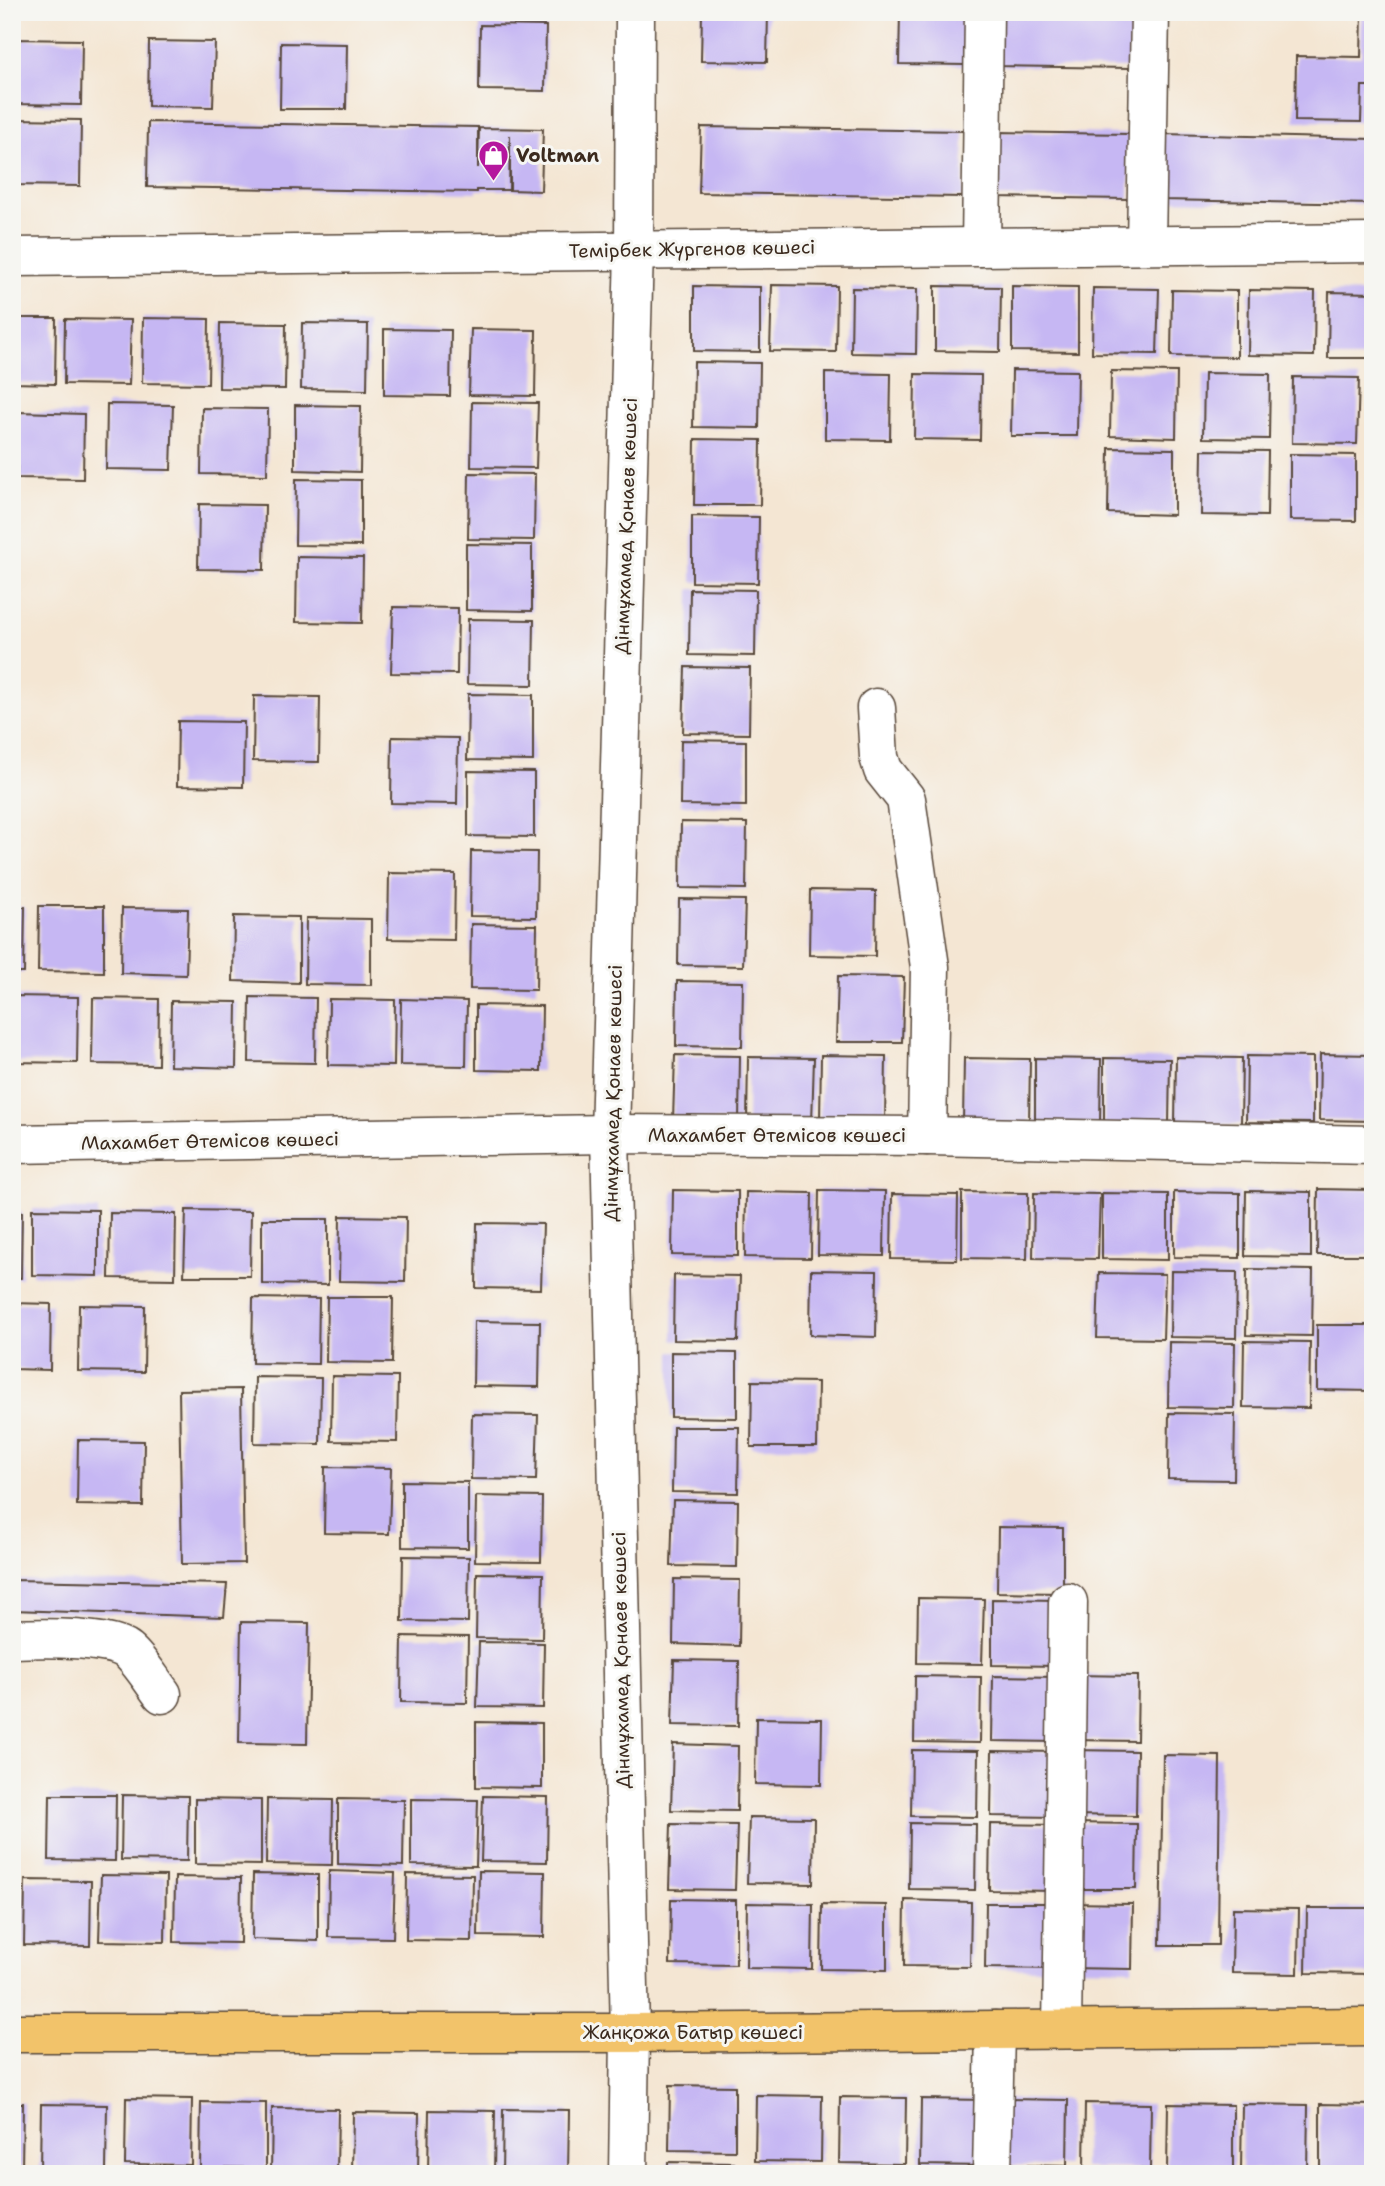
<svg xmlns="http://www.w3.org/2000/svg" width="1385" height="2186" font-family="'Shantell Sans',sans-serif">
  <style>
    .building { fill: #c6b7f3 }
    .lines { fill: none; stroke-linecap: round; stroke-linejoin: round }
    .minor-casing { stroke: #574639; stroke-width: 41 }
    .major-casing { stroke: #574639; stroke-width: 41 }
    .minor { stroke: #fff; stroke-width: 38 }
    .major { stroke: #f2c36a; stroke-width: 38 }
    .labels { text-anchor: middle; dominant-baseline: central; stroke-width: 6; stroke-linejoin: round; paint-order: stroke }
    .poi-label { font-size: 19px; font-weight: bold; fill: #3b2a1e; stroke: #f6f6f2; text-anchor: start }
    .street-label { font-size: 19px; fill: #3b2a1e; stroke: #f6f6f2 }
  </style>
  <rect width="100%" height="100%" fill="#f6f6f2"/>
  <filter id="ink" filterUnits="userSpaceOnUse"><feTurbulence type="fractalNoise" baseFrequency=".0143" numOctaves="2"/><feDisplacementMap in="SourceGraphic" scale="14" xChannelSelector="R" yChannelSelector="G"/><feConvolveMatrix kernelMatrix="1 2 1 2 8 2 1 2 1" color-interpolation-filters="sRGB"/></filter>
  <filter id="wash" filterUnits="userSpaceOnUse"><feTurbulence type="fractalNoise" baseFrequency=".00686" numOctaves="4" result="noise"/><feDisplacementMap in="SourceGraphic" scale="28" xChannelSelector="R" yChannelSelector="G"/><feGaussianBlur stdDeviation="1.57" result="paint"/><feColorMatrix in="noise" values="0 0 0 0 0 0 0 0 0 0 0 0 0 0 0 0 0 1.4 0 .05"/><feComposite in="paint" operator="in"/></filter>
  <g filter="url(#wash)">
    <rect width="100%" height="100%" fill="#f4e6d3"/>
    <g id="blocks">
      <g class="building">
        <path d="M 702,12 L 768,12 L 767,62 L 701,61 Z"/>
        <path d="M 900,12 L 966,12 L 965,65 L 899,64 Z"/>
        <path d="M 1000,12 L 1132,12 L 1130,68 L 999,66 Z"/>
        <path d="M 1362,12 L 1373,12 L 1373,86 L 1362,86 L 1361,122 L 1295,121 L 1296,56 L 1361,57 Z"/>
        <path d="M 480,25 L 546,26 L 545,91 L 479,90 Z"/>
        <path d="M 12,39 L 82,40 L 81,105 L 12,104 Z"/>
        <path d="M 149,41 L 215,42 L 213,107 L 148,106 Z"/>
        <path d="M 281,43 L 347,44 L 346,109 L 280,109 Z"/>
        <path d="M 12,119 L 81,120 L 80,186 L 12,185 Z"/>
        <path d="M 148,122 L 478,127 L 478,168 L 479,128 L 543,129 L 541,191 L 510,190 L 510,135 L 509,190 L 477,190 L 477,192 L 147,187 Z"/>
        <path d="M 701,127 L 964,131 L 963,197 L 699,193 Z"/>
        <path d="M 998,132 L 1130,134 L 1129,199 L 997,197 Z"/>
        <path d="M 1163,134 L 1373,139 L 1373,204 L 1162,200 Z"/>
        <path d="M 772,285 L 837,286 L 836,352 L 770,351 Z"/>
        <path d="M 694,286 L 760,287 L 760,352 L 694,351 Z"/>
        <path d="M 935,286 L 1001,287 L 1000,352 L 935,351 Z"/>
        <path d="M 1012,286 L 1078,287 L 1078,352 L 1012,351 Z"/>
        <path d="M 852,288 L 917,289 L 916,354 L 851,353 Z"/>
        <path d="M 1093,288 L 1159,289 L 1157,354 L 1092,353 Z"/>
        <path d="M 1172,290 L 1237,291 L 1237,357 L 1171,356 Z"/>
        <path d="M 1249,290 L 1315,291 L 1314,356 L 1248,355 Z"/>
        <path d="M 1329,292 L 1373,293 L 1373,358 L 1328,358 Z"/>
        <path d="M 12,318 L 56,318 L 55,384 L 12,383 Z"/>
        <path d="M 143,318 L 209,319 L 208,384 L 142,383 Z"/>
        <path d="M 65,319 L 131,320 L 129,385 L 64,384 Z"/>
        <path d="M 220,323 L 286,324 L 285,389 L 219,388 Z"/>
        <path d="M 302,323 L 368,324 L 367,390 L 301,389 Z"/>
        <path d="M 384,329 L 451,330 L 450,396 L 384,395 Z"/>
        <path d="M 471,329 L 536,330 L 535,396 L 469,395 Z"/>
        <path d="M 694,362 L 760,363 L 759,428 L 693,427 Z"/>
        <path d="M 1012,370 L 1078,371 L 1077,436 L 1011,436 Z"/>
        <path d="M 1111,371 L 1177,372 L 1176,438 L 1110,436 Z"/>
        <path d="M 825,373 L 891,374 L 890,440 L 825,439 Z"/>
        <path d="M 1204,373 L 1270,374 L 1269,439 L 1203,438 Z"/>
        <path d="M 915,374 L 981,375 L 980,440 L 914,439 Z"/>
        <path d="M 1293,377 L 1359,378 L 1357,444 L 1292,443 Z"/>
        <path d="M 472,402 L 538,403 L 536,468 L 471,467 Z"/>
        <path d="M 107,404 L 173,405 L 171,470 L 106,469 Z"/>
        <path d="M 295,405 L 361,406 L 360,472 L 295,470 Z"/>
        <path d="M 202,408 L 268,409 L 267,475 L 201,474 Z"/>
        <path d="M 18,412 L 84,414 L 83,479 L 17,478 Z"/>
        <path d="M 695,439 L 761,440 L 760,505 L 694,505 Z"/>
        <path d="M 1109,448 L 1174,449 L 1174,515 L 1108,513 Z"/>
        <path d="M 1202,450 L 1268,451 L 1267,516 L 1201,515 Z"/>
        <path d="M 1290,454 L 1356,455 L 1356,521 L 1290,520 Z"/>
        <path d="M 469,473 L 535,474 L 534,540 L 468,539 Z"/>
        <path d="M 296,479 L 361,480 L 361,546 L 295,545 Z"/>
        <path d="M 199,504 L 265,505 L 264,570 L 198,569 Z"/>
        <path d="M 692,516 L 759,517 L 758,583 L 692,582 Z"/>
        <path d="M 466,544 L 532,545 L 532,611 L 466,610 Z"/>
        <path d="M 297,557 L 363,558 L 362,623 L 296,622 Z"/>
        <path d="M 690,589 L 756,590 L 755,656 L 689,655 Z"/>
        <path d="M 393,607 L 458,608 L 457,674 L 391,673 Z"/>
        <path d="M 468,619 L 534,620 L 533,685 L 467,684 Z"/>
        <path d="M 685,667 L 750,668 L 749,734 L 683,733 Z"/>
        <path d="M 468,694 L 533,695 L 533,761 L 467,760 Z"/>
        <path d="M 254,696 L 320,697 L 319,762 L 253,761 Z"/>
        <path d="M 178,721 L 244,722 L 243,787 L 177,786 Z"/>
        <path d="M 392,737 L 458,738 L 457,804 L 391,803 Z"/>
        <path d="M 681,740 L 746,741 L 746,806 L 680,805 Z"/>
        <path d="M 468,771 L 534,772 L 534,837 L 468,836 Z"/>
        <path d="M 681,822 L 747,823 L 746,889 L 680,888 Z"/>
        <path d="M 471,851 L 537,852 L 536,917 L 470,916 Z"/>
        <path d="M 389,873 L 455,874 L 454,940 L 388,939 Z"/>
        <path d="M 810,890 L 876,891 L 875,956 L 809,955 Z"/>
        <path d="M 679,899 L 745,900 L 743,966 L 678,965 Z"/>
        <path d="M 39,906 L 104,906 L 104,972 L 38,971 Z"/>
        <path d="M 12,907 L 25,907 L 24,973 L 12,973 Z"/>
        <path d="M 122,908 L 188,909 L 186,975 L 121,973 Z"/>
        <path d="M 234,916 L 299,917 L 299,983 L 233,981 Z"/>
        <path d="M 306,918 L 371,919 L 371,985 L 305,984 Z"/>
        <path d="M 471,924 L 537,925 L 536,990 L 470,989 Z"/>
        <path d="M 838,976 L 904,977 L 902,1042 L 836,1042 Z"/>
        <path d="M 677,981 L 743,982 L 742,1047 L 676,1046 Z"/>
        <path d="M 12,996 L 78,997 L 77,1063 L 12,1062 Z"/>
        <path d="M 250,997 L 316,998 L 315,1063 L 249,1062 Z"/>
        <path d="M 93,998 L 159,999 L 158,1065 L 92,1064 Z"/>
        <path d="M 329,999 L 395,1000 L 394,1066 L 328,1065 Z"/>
        <path d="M 401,999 L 467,1001 L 466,1066 L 400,1065 Z"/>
        <path d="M 171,1001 L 237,1002 L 236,1068 L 170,1066 Z"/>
        <path d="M 476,1005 L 542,1006 L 541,1071 L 476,1070 Z"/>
        <path d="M 1320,1054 L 1373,1055 L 1373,1121 L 1319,1120 Z"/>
        <path d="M 675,1055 L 740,1056 L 739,1121 L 673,1120 Z"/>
        <path d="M 821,1055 L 886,1056 L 885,1122 L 820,1121 Z"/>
        <path d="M 1247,1056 L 1313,1057 L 1313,1123 L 1246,1122 Z"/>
        <path d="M 748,1057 L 814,1058 L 812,1123 L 747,1122 Z"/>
        <path d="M 1176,1057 L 1242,1058 L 1241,1124 L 1175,1123 Z"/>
        <path d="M 964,1058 L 1030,1059 L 1029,1124 L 963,1123 Z"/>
        <path d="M 1035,1058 L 1101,1059 L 1100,1125 L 1035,1123 Z"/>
        <path d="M 1104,1058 L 1170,1059 L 1169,1125 L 1104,1124 Z"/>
        <path d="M 1318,1189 L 1373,1190 L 1373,1255 L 1317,1255 Z"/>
        <path d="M 673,1190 L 738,1191 L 738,1256 L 672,1255 Z"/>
        <path d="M 819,1190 L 885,1191 L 884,1256 L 818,1255 Z"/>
        <path d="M 1246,1191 L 1311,1192 L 1311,1257 L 1245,1256 Z"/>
        <path d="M 746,1192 L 812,1193 L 811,1258 L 745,1257 Z"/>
        <path d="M 962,1192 L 1028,1193 L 1027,1259 L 962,1258 Z"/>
        <path d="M 1174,1192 L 1240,1193 L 1240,1258 L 1174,1257 Z"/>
        <path d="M 1034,1193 L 1100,1194 L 1098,1259 L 1033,1258 Z"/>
        <path d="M 1102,1193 L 1168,1194 L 1168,1260 L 1102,1259 Z"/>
        <path d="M 892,1194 L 958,1195 L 957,1260 L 891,1259 Z"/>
        <path d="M 32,1209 L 98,1210 L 98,1276 L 32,1275 Z"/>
        <path d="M 186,1210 L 251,1211 L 250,1276 L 184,1276 Z"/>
        <path d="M 12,1212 L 22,1212 L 21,1278 L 12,1278 Z"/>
        <path d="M 110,1213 L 176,1214 L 175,1279 L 109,1278 Z"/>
        <path d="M 340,1216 L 406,1217 L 405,1282 L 339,1281 Z"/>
        <path d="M 262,1219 L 328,1219 L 328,1285 L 262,1284 Z"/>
        <path d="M 477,1223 L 543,1224 L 541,1289 L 476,1288 Z"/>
        <path d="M 1247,1269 L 1313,1270 L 1312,1336 L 1246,1335 Z"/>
        <path d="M 811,1270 L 877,1271 L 876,1337 L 810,1335 Z"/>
        <path d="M 1171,1271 L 1237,1272 L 1236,1338 L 1170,1337 Z"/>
        <path d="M 1099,1273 L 1165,1274 L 1163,1339 L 1097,1338 Z"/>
        <path d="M 674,1275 L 740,1276 L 738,1341 L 673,1340 Z"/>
        <path d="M 327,1297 L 393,1297 L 392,1363 L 326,1362 Z"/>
        <path d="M 253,1298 L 319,1299 L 318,1364 L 252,1363 Z"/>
        <path d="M 12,1303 L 51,1304 L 50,1370 L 12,1369 Z"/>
        <path d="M 79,1305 L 145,1306 L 144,1372 L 78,1371 Z"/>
        <path d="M 474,1321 L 540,1322 L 539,1387 L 473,1386 Z"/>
        <path d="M 1317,1325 L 1373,1325 L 1373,1391 L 1317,1390 Z"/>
        <path d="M 1244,1341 L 1310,1342 L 1309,1408 L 1243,1407 Z"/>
        <path d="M 1169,1342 L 1235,1343 L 1234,1408 L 1168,1407 Z"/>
        <path d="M 671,1352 L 737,1353 L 737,1418 L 671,1417 Z"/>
        <path d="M 332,1376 L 398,1377 L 397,1442 L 331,1441 Z"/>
        <path d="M 255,1377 L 321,1378 L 320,1444 L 254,1443 Z"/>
        <path d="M 752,1381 L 818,1382 L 817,1447 L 751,1447 Z"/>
        <path d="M 241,1389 L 244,1563 L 182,1564 L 179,1390 Z"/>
        <path d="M 1169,1413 L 1235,1414 L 1234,1480 L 1168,1479 Z"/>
        <path d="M 472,1414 L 538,1415 L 536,1480 L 471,1479 Z"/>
        <path d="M 673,1427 L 739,1427 L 738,1493 L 672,1492 Z"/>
        <path d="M 78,1440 L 144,1441 L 143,1506 L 77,1505 Z"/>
        <path d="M 325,1467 L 391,1468 L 389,1534 L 324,1533 Z"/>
        <path d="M 402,1481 L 468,1482 L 468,1548 L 402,1547 Z"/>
        <path d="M 476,1496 L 542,1497 L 541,1562 L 475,1561 Z"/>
        <path d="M 673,1500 L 738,1501 L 737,1567 L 671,1566 Z"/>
        <path d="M 998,1527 L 1063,1528 L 1063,1593 L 997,1592 Z"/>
        <path d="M 403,1556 L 469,1557 L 468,1622 L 402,1621 Z"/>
        <path d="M 477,1573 L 543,1574 L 542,1639 L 476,1638 Z"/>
        <path d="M 674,1579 L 740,1580 L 739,1646 L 673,1644 Z"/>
        <path d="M 12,1580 L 227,1584 L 224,1617 L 12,1610 Z"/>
        <path d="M 918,1598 L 984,1599 L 982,1664 L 917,1663 Z"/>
        <path d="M 992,1599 L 1058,1600 L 1058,1666 L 992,1665 Z"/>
        <path d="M 241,1622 L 309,1623 L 307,1744 L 239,1743 Z"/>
        <path d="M 402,1636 L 468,1637 L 467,1703 L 401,1702 Z"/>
        <path d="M 479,1642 L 544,1643 L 543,1708 L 477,1707 Z"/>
        <path d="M 674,1660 L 739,1661 L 738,1726 L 672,1725 Z"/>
        <path d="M 1073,1675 L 1138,1676 L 1137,1741 L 1072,1740 Z"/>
        <path d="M 915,1676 L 981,1677 L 980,1743 L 914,1742 Z"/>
        <path d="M 993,1676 L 1059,1677 L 1058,1742 L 992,1741 Z"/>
        <path d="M 756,1718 L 822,1719 L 821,1785 L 755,1784 Z"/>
        <path d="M 476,1722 L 542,1723 L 542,1788 L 476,1787 Z"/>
        <path d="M 673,1744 L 738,1746 L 737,1811 L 671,1810 Z"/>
        <path d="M 912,1750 L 978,1751 L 977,1817 L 911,1816 Z"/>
        <path d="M 1071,1750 L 1137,1751 L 1136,1816 L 1070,1815 Z"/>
        <path d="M 992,1751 L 1058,1752 L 1056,1817 L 991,1816 Z"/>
        <path d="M 1163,1755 L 1220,1756 L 1218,1945 L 1160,1945 Z"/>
        <path d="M 50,1795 L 116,1795 L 115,1861 L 49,1860 Z"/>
        <path d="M 122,1795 L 188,1796 L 187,1861 L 121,1860 Z"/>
        <path d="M 483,1796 L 548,1797 L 547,1862 L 481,1861 Z"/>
        <path d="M 195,1799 L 261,1800 L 261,1865 L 195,1864 Z"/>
        <path d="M 267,1799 L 333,1800 L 332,1865 L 266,1864 Z"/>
        <path d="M 338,1799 L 404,1800 L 403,1866 L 338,1864 Z"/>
        <path d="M 411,1799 L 478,1800 L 476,1866 L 411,1865 Z"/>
        <path d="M 749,1817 L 814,1818 L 813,1884 L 747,1883 Z"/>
        <path d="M 910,1823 L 976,1824 L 975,1890 L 909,1889 Z"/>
        <path d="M 1071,1823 L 1137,1824 L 1136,1889 L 1070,1889 Z"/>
        <path d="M 671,1824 L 737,1825 L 735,1890 L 669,1889 Z"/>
        <path d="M 990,1824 L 1056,1825 L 1055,1891 L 989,1890 Z"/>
        <path d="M 329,1871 L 395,1873 L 393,1938 L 328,1937 Z"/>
        <path d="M 479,1871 L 545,1872 L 544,1937 L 478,1936 Z"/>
        <path d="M 253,1874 L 318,1875 L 318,1941 L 252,1939 Z"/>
        <path d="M 407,1874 L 473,1875 L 472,1941 L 406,1940 Z"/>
        <path d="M 101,1875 L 166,1876 L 165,1942 L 99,1941 Z"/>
        <path d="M 175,1877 L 241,1878 L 240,1943 L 174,1942 Z"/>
        <path d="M 25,1880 L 91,1881 L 90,1946 L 24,1945 Z"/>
        <path d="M 671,1899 L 736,1900 L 736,1965 L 670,1964 Z"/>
        <path d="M 905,1900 L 971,1902 L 970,1967 L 904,1966 Z"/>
        <path d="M 747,1903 L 813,1904 L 812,1969 L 746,1968 Z"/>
        <path d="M 986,1903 L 1052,1903 L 1051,1969 L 985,1968 Z"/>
        <path d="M 1068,1903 L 1133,1904 L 1132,1969 L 1066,1968 Z"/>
        <path d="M 822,1904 L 887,1905 L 887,1970 L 821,1969 Z"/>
        <path d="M 1233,1908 L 1299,1909 L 1298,1974 L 1232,1973 Z"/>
        <path d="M 1307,1908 L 1373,1908 L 1372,1974 L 1306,1973 Z"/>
        <path d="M 670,2085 L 735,2086 L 735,2151 L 669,2150 Z"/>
        <path d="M 756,2095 L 822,2096 L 821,2162 L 755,2161 Z"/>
        <path d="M 840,2097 L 906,2098 L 905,2164 L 839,2163 Z"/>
        <path d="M 126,2098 L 192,2099 L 191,2165 L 125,2164 Z"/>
        <path d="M 921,2099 L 987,2100 L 986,2166 L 920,2165 Z"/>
        <path d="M 1002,2099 L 1068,2100 L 1067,2166 L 1002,2165 Z"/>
        <path d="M 201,2102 L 266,2103 L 266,2168 L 200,2167 Z"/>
        <path d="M 12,2103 L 23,2103 L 22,2169 L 12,2169 Z"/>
        <path d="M 1085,2103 L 1151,2104 L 1150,2169 L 1084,2168 Z"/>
        <path d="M 41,2104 L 107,2105 L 106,2171 L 40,2170 Z"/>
        <path d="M 1168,2104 L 1233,2105 L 1233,2171 L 1167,2170 Z"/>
        <path d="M 1242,2104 L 1308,2105 L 1307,2171 L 1241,2170 Z"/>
        <path d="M 1320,2104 L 1373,2105 L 1373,2171 L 1320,2170 Z"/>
        <path d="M 272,2108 L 338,2109 L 337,2174 L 271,2173 Z"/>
        <path d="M 503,2109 L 569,2110 L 568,2174 L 502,2174 Z"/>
        <path d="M 429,2110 L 495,2111 L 494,2174 L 428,2174 Z"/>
        <path d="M 353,2112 L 419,2113 L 418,2174 L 352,2174 Z"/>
        <path d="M 668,2162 L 734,2163 L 733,2174 L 668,2174 Z"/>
      </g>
    </g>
  </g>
  <g filter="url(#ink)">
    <use href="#blocks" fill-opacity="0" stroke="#574639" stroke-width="2"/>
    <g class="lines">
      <defs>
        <g id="minor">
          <path d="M 1146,245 L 1150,12"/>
          <path d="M 981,247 L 984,12"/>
          <path d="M 12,257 L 1373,243"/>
          <path d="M 876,708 L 879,757 L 883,770 L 906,799 L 930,967 L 927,1136"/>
          <path d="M 12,1144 L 610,1134 L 927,1136 L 1373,1145"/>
          <path d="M 12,1639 C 37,1638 110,1636 128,1651 C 140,1661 152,1681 162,1694"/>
          <path d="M 1062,2029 L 1068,1602"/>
          <path d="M 628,2174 L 630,2033 L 610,1134 L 634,250 L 635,12"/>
          <path d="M 992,2174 L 995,2030"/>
        </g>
        <path id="major" d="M 12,2033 L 630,2033 L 1373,2027"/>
      </defs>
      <use href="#minor" class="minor-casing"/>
      <use href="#major" class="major-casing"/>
      <use href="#minor" class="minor"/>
      <use href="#major" class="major"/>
    </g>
  </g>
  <defs>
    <symbol id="shop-pin" viewBox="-11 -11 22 30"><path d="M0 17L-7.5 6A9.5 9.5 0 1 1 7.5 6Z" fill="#b5179e" stroke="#f6f6f2"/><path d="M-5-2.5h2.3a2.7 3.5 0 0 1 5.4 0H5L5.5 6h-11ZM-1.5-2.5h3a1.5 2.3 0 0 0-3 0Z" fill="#fff"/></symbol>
  </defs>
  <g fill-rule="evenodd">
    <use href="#shop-pin" x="476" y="138" width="35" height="47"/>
  </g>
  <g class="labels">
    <g class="poi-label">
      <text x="516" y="155">Voltman</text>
    </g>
    <g class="street-label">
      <text transform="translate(692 249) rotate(-1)">Темірбек Жүргенов көшесі</text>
      <text transform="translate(626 526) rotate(-88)">Дінмұхамед Қонаев көшесі</text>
      <text transform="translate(613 1093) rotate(-89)">Дінмұхамед Қонаев көшесі</text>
      <text x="777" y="1135">Махамбет Өтемісов көшесі</text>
      <text transform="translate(210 1141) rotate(-1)">Махамбет Өтемісов көшесі</text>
      <text transform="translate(621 1660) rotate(-91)">Дінмұхамед Қонаев көшесі</text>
      <text x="693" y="2032">Жанқожа Батыр көшесі</text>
    </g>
  </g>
  <rect width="1385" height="2186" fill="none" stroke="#f6f6f2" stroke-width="42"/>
</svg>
